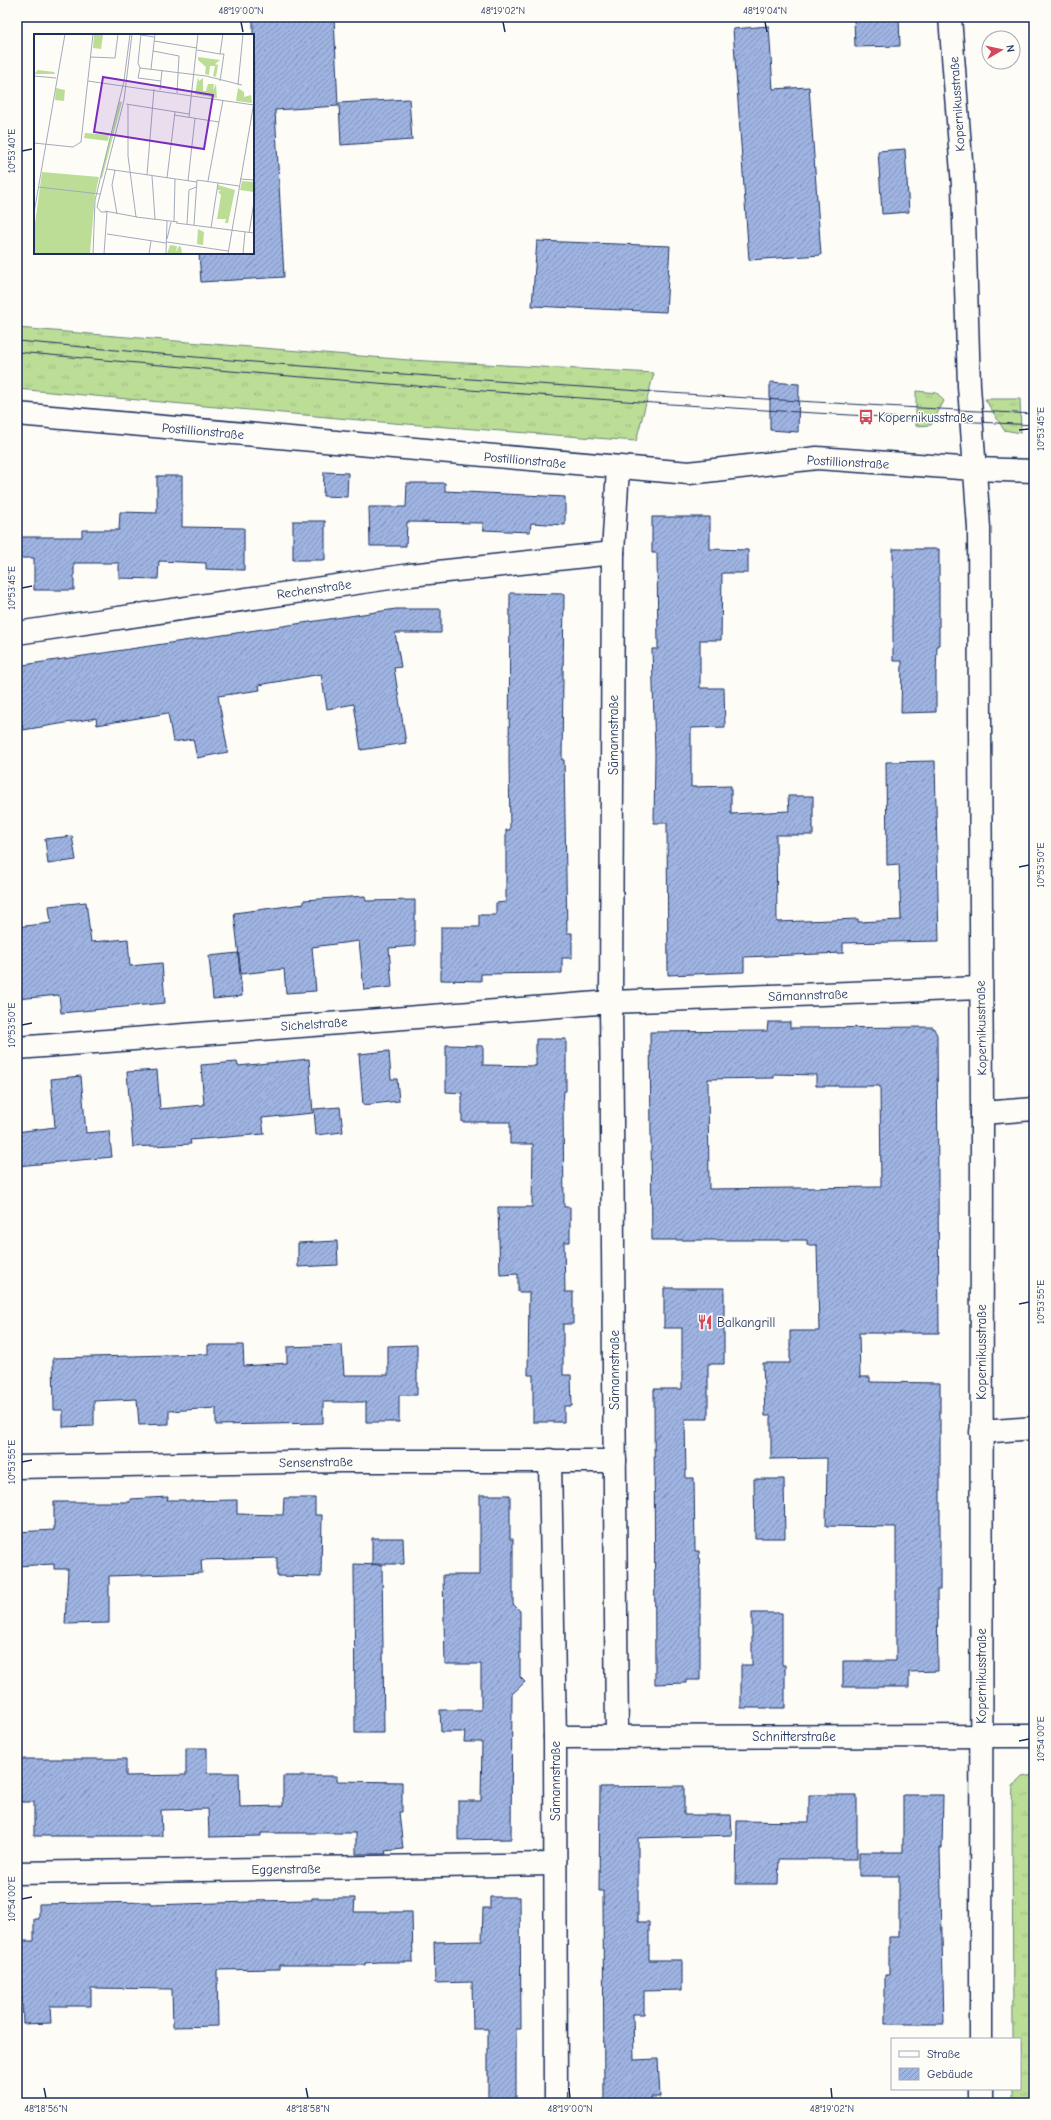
<svg xmlns="http://www.w3.org/2000/svg" width="1051" height="2120" font-family="'Comic Neue',sans-serif">
  <style>
    .grass { fill: url(#grass-tufts); stroke: #6b867a }
    .building { fill: url(#building-hatch); stroke: #1b2f5e; fill-rule: evenodd }
    .lines { fill: none; stroke-linecap: round; stroke-linejoin: round }
    .minor-casing { stroke: #1b2f5e; stroke-width: 25 }
    .minor { stroke: #fdfcf7; stroke-width: 22 }
    .tram { stroke: #1b2f5e; stroke-width: 1 }
    .ticks { fill: none; stroke: #1b2f5e; stroke-width: 1.5 }
    .labels { text-anchor: middle; dominant-baseline: central; stroke-width: 3; stroke-linejoin: round; paint-order: stroke }
    .street-label { font-size: 13px; fill: #1b2f5e; stroke: #fdfcf7 }
    .poi-label { font-size: 13px; fill: #1b2f5e; stroke: #fdfcf7; text-anchor: start }
    .inset-road { fill: none; stroke: #a3aaba; stroke-width: 1 }
    .view { fill: #7b2cbf; fill-opacity: 0.15; stroke: #7b2cbf; stroke-width: 2 }
    .inset-edge { fill: none; stroke: #1b2f5e; stroke-width: 2 }
    .neatline { fill: none; stroke: #1b2f5e; stroke-width: 1.5 }
    .ticks-label { font-size: 10px; text-anchor: middle; fill: #1b2f5e }
  </style>
  <defs>
    <pattern id="grass-tufts" width="24" height="20" patternUnits="userSpaceOnUse"><rect width="24" height="20" fill="#bbdd96"/><path d="M3 7l-1-3M5 7V3M7 7l1-3M15 17l-1-3M17 17v-4M19 17l1-3" fill="none" stroke="#a0be84"/></pattern>
    <pattern id="building-hatch" width="6" height="6" patternUnits="userSpaceOnUse"><rect width="6" height="6" fill="#9fb4e2"/><path d="M-1 1l2-2M0 6l6-6M5 7l2-2" fill="none" stroke="#8193ba"/></pattern>
  </defs>
  <rect width="100%" height="100%" fill="#fdfcf7"/>
  <filter id="ink" filterUnits="userSpaceOnUse"><feTurbulence type="fractalNoise" baseFrequency=".025" numOctaves="2"/><feDisplacementMap in="SourceGraphic" scale="8" xChannelSelector="R" yChannelSelector="G"/><feConvolveMatrix kernelMatrix="1 2 1 2 8 2 1 2 1" color-interpolation-filters="sRGB"/></filter>
  <g filter="url(#ink)">
    <g class="grass">
      <path d="M 17,328 L 409,360 L 654,373 L 636,441 L 393,423 L 17,389 Z"/>
      <path d="M 916,391 L 937,393 L 944,401 L 931,425 L 916,426 Z"/>
      <path d="M 985,399 L 1020,399 L 1021,433 L 1004,430 Z"/>
      <path d="M 1034,1775 L 1034,2103 L 1012,2103 L 1012,2089 L 1020,2089 L 1020,2039 L 1013,2039 L 1012,1802 L 1013,1786 L 1022,1777 Z"/>
    </g>
    <g class="building">
      <path d="M 253,17 L 334,17 L 338,106 L 275,110 L 284,277 L 201,282 L 199,253 L 253,253 Z"/>
      <path d="M 854,17 L 899,17 L 900,46 L 855,47 Z"/>
      <path d="M 769,26 L 773,89 L 809,87 L 821,255 L 749,260 L 733,29 Z"/>
      <path d="M 409,99 L 412,140 L 341,145 L 339,103 Z"/>
      <path d="M 905,149 L 909,212 L 882,214 L 878,151 Z"/>
      <path d="M 537,241 L 670,246 L 666,312 L 532,306 Z"/>
      <path d="M 770,382 L 799,384 L 798,432 L 770,430 Z"/>
      <path d="M 324,472 L 348,473 L 347,497 L 323,496 Z"/>
      <path d="M 157,476 L 182,476 L 182,527 L 244,528 L 244,570 L 206,569 L 206,563 L 159,561 L 158,579 L 119,578 L 119,563 L 74,563 L 74,590 L 34,590 L 34,558 L 17,558 L 17,537 L 82,537 L 82,530 L 119,530 L 120,512 L 157,513 Z"/>
      <path d="M 407,483 L 445,483 L 445,491 L 565,497 L 565,525 L 531,523 L 530,532 L 483,530 L 483,523 L 407,522 L 406,546 L 370,546 L 369,507 L 406,507 Z"/>
      <path d="M 652,517 L 710,517 L 710,549 L 748,550 L 748,573 L 722,573 L 721,640 L 700,640 L 700,688 L 724,688 L 725,727 L 691,728 L 691,787 L 731,786 L 731,814 L 789,811 L 788,796 L 813,796 L 813,835 L 776,835 L 777,922 L 858,919 L 858,922 L 901,920 L 899,864 L 887,865 L 886,762 L 935,761 L 939,941 L 843,943 L 843,953 L 744,957 L 744,972 L 668,975 L 667,823 L 654,823 L 655,754 L 652,649 L 658,649 L 657,553 L 652,553 Z"/>
      <rect x="293" y="521" width="32" height="39"/>
      <path d="M 893,549 L 939,549 L 939,645 L 937,645 L 936,675 L 936,712 L 901,713 L 902,661 L 893,661 Z"/>
      <path d="M 510,593 L 564,594 L 562,760 L 564,760 L 567,933 L 572,933 L 572,958 L 562,958 L 562,973 L 481,974 L 481,981 L 441,980 L 441,927 L 479,927 L 479,915 L 496,915 L 496,903 L 506,902 L 506,830 L 510,830 L 509,760 Z"/>
      <path d="M 396,609 L 441,609 L 441,633 L 395,633 L 401,667 L 394,668 L 406,743 L 361,750 L 354,704 L 327,709 L 321,674 L 259,685 L 260,690 L 218,696 L 228,752 L 197,758 L 193,739 L 173,742 L 168,713 L 97,725 L 96,718 L 23,730 L 21,720 L 17,721 L 17,666 Z"/>
      <path d="M 72,836 L 76,860 L 48,864 L 45,839 Z"/>
      <path d="M 365,896 L 366,901 L 415,900 L 415,946 L 389,948 L 392,987 L 364,990 L 359,941 L 312,947 L 316,991 L 286,993 L 284,969 L 241,974 L 234,913 L 304,904 L 304,900 Z"/>
      <path d="M 86,902 L 91,942 L 128,939 L 130,966 L 162,963 L 165,1003 L 61,1013 L 59,995 L 17,999 L 17,927 L 51,923 L 49,906 Z"/>
      <path d="M 238,953 L 242,996 L 213,999 L 209,956 Z"/>
      <path d="M 768,1022 L 790,1022 L 790,1028 L 933,1027 L 937,1035 L 939,1333 L 859,1333 L 860,1377 L 870,1377 L 870,1382 L 940,1383 L 940,1590 L 937,1590 L 938,1671 L 909,1672 L 909,1687 L 843,1687 L 843,1661 L 896,1661 L 896,1527 L 826,1526 L 827,1458 L 771,1459 L 771,1416 L 765,1416 L 763,1363 L 790,1363 L 790,1331 L 819,1331 L 817,1245 L 807,1245 L 807,1240 L 652,1240 L 650,1032 L 767,1031 ZM 774,1074 L 816,1075 L 816,1086 L 880,1086 L 881,1187 L 709,1189 L 708,1079 L 774,1078 Z"/>
      <path d="M 536,1039 L 566,1039 L 566,1091 L 564,1091 L 563,1106 L 564,1207 L 570,1207 L 570,1242 L 564,1242 L 565,1292 L 573,1292 L 573,1324 L 563,1324 L 563,1375 L 571,1375 L 572,1406 L 564,1406 L 564,1422 L 533,1422 L 533,1375 L 528,1375 L 529,1292 L 518,1292 L 518,1274 L 500,1275 L 498,1207 L 532,1207 L 533,1144 L 510,1144 L 510,1122 L 462,1122 L 462,1093 L 446,1092 L 446,1045 L 483,1046 L 483,1065 L 536,1066 Z"/>
      <path d="M 389,1051 L 391,1079 L 397,1079 L 399,1101 L 363,1105 L 359,1054 Z"/>
      <path d="M 309,1059 L 313,1113 L 262,1118 L 264,1134 L 190,1140 L 191,1144 L 133,1147 L 127,1072 L 157,1070 L 160,1109 L 204,1105 L 201,1065 L 237,1062 L 238,1066 Z"/>
      <path d="M 81,1076 L 86,1133 L 109,1131 L 112,1157 L 17,1166 L 17,1132 L 55,1127 L 51,1079 Z"/>
      <path d="M 340,1107 L 343,1132 L 316,1135 L 314,1109 Z"/>
      <path d="M 337,1241 L 338,1265 L 298,1267 L 298,1243 Z"/>
      <path d="M 664,1288 L 724,1288 L 724,1364 L 708,1364 L 708,1419 L 685,1419 L 686,1478 L 694,1478 L 695,1551 L 699,1551 L 700,1577 L 700,1680 L 686,1680 L 686,1683 L 655,1684 L 654,1389 L 682,1389 L 682,1328 L 664,1328 Z"/>
      <path d="M 208,1345 L 243,1345 L 244,1366 L 287,1363 L 287,1347 L 342,1345 L 344,1375 L 388,1375 L 388,1346 L 417,1345 L 417,1395 L 399,1395 L 399,1422 L 366,1422 L 366,1402 L 323,1402 L 323,1423 L 216,1425 L 216,1408 L 169,1411 L 169,1424 L 139,1425 L 137,1399 L 94,1401 L 94,1426 L 63,1427 L 63,1410 L 54,1410 L 53,1358 L 208,1354 Z"/>
      <path d="M 754,1479 L 784,1479 L 785,1538 L 755,1538 Z"/>
      <path d="M 480,1495 L 510,1495 L 510,1539 L 513,1539 L 513,1604 L 520,1611 L 520,1677 L 525,1682 L 512,1694 L 511,1839 L 458,1840 L 458,1801 L 481,1801 L 482,1742 L 464,1742 L 465,1732 L 441,1732 L 440,1710 L 481,1710 L 481,1664 L 445,1664 L 443,1575 L 480,1575 Z"/>
      <path d="M 168,1497 L 167,1500 L 185,1500 L 185,1501 L 237,1500 L 237,1514 L 283,1515 L 284,1498 L 315,1498 L 315,1515 L 322,1515 L 321,1577 L 277,1576 L 277,1558 L 201,1560 L 202,1573 L 109,1576 L 109,1623 L 65,1624 L 68,1569 L 54,1569 L 54,1564 L 17,1566 L 17,1532 L 54,1530 L 54,1502 L 130,1502 L 130,1499 Z"/>
      <path d="M 372,1538 L 403,1538 L 404,1564 L 372,1564 Z"/>
      <path d="M 354,1564 L 382,1565 L 384,1733 L 355,1733 Z"/>
      <path d="M 752,1613 L 782,1613 L 782,1665 L 785,1665 L 785,1708 L 741,1708 L 741,1665 L 752,1665 Z"/>
      <path d="M 186,1748 L 207,1748 L 207,1773 L 239,1773 L 240,1807 L 283,1806 L 283,1776 L 337,1776 L 337,1781 L 402,1782 L 402,1812 L 399,1812 L 403,1849 L 385,1851 L 386,1854 L 356,1854 L 356,1833 L 261,1833 L 261,1836 L 209,1837 L 208,1809 L 161,1810 L 162,1836 L 34,1836 L 34,1802 L 21,1802 L 19,1759 L 126,1759 L 126,1776 L 186,1775 Z"/>
      <path d="M 684,1786 L 684,1815 L 731,1815 L 732,1835 L 638,1838 L 638,1922 L 649,1922 L 649,1960 L 682,1960 L 682,1990 L 644,1991 L 644,2014 L 633,2014 L 634,2060 L 658,2059 L 660,2097 L 651,2097 L 651,2103 L 604,2103 L 603,1891 L 599,1891 L 600,1787 Z"/>
      <path d="M 809,1795 L 857,1795 L 857,1859 L 779,1859 L 778,1884 L 736,1884 L 737,1821 L 809,1822 Z"/>
      <path d="M 903,1795 L 943,1795 L 942,1848 L 940,1848 L 944,2024 L 885,2024 L 885,1975 L 889,1975 L 889,1937 L 899,1937 L 899,1876 L 859,1876 L 859,1852 L 903,1852 Z"/>
      <path d="M 490,1897 L 520,1897 L 521,2029 L 516,2029 L 516,2103 L 488,2103 L 488,2029 L 473,2029 L 472,1982 L 435,1983 L 434,1942 L 482,1941 L 483,1908 L 490,1908 Z"/>
      <path d="M 312,1898 L 355,1898 L 354,1912 L 412,1912 L 413,1962 L 379,1962 L 365,1963 L 365,1965 L 279,1965 L 279,1969 L 217,1970 L 218,2026 L 173,2027 L 172,1989 L 91,1988 L 91,2006 L 50,2006 L 51,2023 L 23,2024 L 21,1972 L 17,1972 L 17,1941 L 34,1941 L 34,1919 L 39,1919 L 39,1904 L 150,1902 L 150,1905 L 250,1902 L 250,1901 L 312,1900 Z"/>
    </g>
    <g class="lines">
      <defs>
        <g id="minor">
          <path d="M 950,17 L 963,186 L 969,386 L 979,528 L 982,1113 L 981,2039"/>
          <path d="M 17,414 L 689,473 L 817,458 L 975,469 L 1034,471"/>
          <path d="M 17,633 L 410,575 L 613,553"/>
          <path d="M 17,1048 L 611,1002 L 980,988"/>
          <path d="M 982,1113 L 1034,1109"/>
          <path d="M 981,1432 L 1034,1428"/>
          <path d="M 550,1460 L 555,1737 L 556,2103"/>
          <path d="M 17,1467 L 342,1461 L 615,1461"/>
          <path d="M 555,1737 L 1034,1736"/>
          <path d="M 617,1737 L 611,1002 L 613,553 L 618,468"/>
          <path d="M 17,1873 L 555,1864"/>
          <path d="M 981,2089 L 981,2103"/>
        </g>
      </defs>
      <use href="#minor" class="minor-casing"/>
      <use href="#minor" class="minor"/>
      <g class="tram">
        <path d="M 17,341 C 356,373 694,397 1034,414"/>
        <path d="M 17,352 C 356,384 694,408 1034,425"/>
      </g>
    </g>
  </g>
  <path class="ticks" d="M 241,22 L 243,32M 503,22 L 505,32M 765,22 L 767,32M 22,151 L 32,149M 1019,430 L 1029,429M 22,588 L 32,586M 1019,867 L 1029,865M 22,1025 L 32,1023M 1019,1304 L 1029,1302M 22,1462 L 32,1460M 1019,1741 L 1029,1739M 22,1899 L 32,1897M 44,2088 L 46,2098M 306,2088 L 308,2098M 569,2088 L 570,2098M 831,2088 L 832,2098"/>
  <defs>
    <symbol id="bus-bare" viewBox="-9 -9 18 18"><path d="M-5-6H5V4H4V6H2V4H-2V6H-4V4H-5ZM-3.5-4V0h7V-4ZM-3.5 1.2v1.5H-2V1.2ZM2 1.2v1.5H3.5V1.2Z" fill="#d1495b" stroke="#fdfcf7" stroke-width="2.5" paint-order="stroke"/></symbol>
    <symbol id="restaurant-bare" viewBox="-9 -9 18 18"><path d="M-5-6h1v4h1v-4h1v4h1v-4h1v5L-1.5 .5V6h-2V.5L-5-1ZM5-6V6H3V1.5H1.5Q1.5-4 5-6Z" fill="#d1495b" stroke="#fdfcf7" stroke-width="2.5" paint-order="stroke"/></symbol>
  </defs>
  <g fill-rule="evenodd">
    <use href="#bus-bare" x="855" y="406" width="22" height="22"/>
    <use href="#restaurant-bare" x="694" y="1311" width="22" height="22"/>
  </g>
  <g class="labels">
    <g class="street-label">
      <text transform="translate(957 104) rotate(-94)">Kopernikusstraße</text>
      <text transform="translate(203 431) rotate(5)">Postillionstraße</text>
      <text transform="translate(525 460) rotate(5)">Postillionstraße</text>
      <text transform="translate(848 462) rotate(3)">Postillionstraße</text>
      <text transform="translate(314 589) rotate(-8)">Rechenstraße</text>
      <text transform="translate(613 735) rotate(-90)">Sämannstraße</text>
      <text transform="translate(808 995) rotate(-2)">Sämannstraße</text>
      <text transform="translate(314 1024) rotate(-4)">Sichelstraße</text>
      <text transform="translate(981 1028) rotate(-91)">Kopernikusstraße</text>
      <text transform="translate(981 1352) rotate(-90)">Kopernikusstraße</text>
      <text transform="translate(614 1370) rotate(-90)">Sämannstraße</text>
      <text transform="translate(316 1462) rotate(-1)">Sensenstraße</text>
      <text transform="translate(981 1676) rotate(-90)">Kopernikusstraße</text>
      <text x="794" y="1736">Schnitterstraße</text>
      <text transform="translate(555 1781) rotate(-90)">Sämannstraße</text>
      <text transform="translate(286 1869) rotate(-1)">Eggenstraße</text>
    </g>
    <g class="poi-label">
      <text x="878" y="417">Kopernikusstraße</text>
      <text x="717" y="1322">Balkangrill</text>
    </g>
  </g>
  <g transform="translate(34 34)">
    <rect width="220" height="220" fill="#fdfcf7"/>
    <path d="M 60,0 L 69,1 L 67,15 L 59,14 ZM 164,23 L 186,26 L 181,30 L 184,31 L 182,43 L 186,44 L 179,42 L 181,32 L 176,32 L 175,41 L 171,40 L 172,33 L 164,26 ZM 4,36 L 20,38 L 21,40 L 0,40 ZM 164,43 L 165,47 L 169,44 L 169,57 L 172,57 L 174,50 L 180,50 L 179,56 L 182,50 L 183,64 L 161,60 ZM 22,54 L 31,56 L 30,67 L 21,66 ZM 204,54 L 210,58 L 210,63 L 217,61 L 218,69 L 202,67 ZM 85,67 L 88,68 L 68,144 L 66,144 ZM 51,99 L 75,101 L 74,107 L 50,104 Z" fill="#bbdd96"/>
    <path d="M 208,147 L 220,148 L 220,158 L 206,156 Z" fill="#bbdd96"/>
    <path d="M 184,151 L 201,156 L 194,189 L 191,189 L 192,185 L 183,185 L 187,161 L 184,158 L 187,156 L 183,156 ZM 164,195 L 170,198 L 169,211 L 163,210 ZM 136,211 L 143,212 L 142,218 L 145,212 L 147,213 L 148,220 L 133,220 Z" fill="#bbdd96"/>
    <path d="M 8,138 L 65,143 L 61,161 L 56,220 L 0,220 L 0,197 Z" fill="#bbdd96"/>
    <path class="inset-road" d="M 107,0 L 104,29 L 106,34 L 172,42 L 208,51M 107,1 L 120,3M 120,7 L 163,14M 163,16 L 186,20M 119,17 L 145,22 L 143,59M 56,23 L 81,24 L 84,0M 106,34 L 104,44 L 127,47M 117,35 L 121,0M 0,42 L 22,44M 54,47 L 220,71M 186,47 L 190,20 L 186,20 L 189,0M 204,51 L 209,0M 126,56 L 128,36M 92,70 L 155,80M 94,71 L 94,122 L 102,183M 140,81 L 185,88M 155,83 L 164,0M 0,109 L 39,113 L 47,108 L 59,0M 73,135 L 163,148M 81,136 L 78,151 L 83,180M 113,141 L 120,55M 118,142 L 121,185M 133,144 L 141,78M 206,145 L 220,146M 154,147 L 161,84M 174,147 L 189,66M 4,153 L 66,160M 71,177 L 103,183M 73,178 L 67,178 L 63,173 L 90,66 L 98,0M 0,179 L 31,0M 102,183 L 144,188M 140,188 L 141,145M 142,189 L 220,199M 153,190 L 155,156 L 162,153M 160,191 L 163,146 L 205,152M 177,194 L 184,149M 215,199 L 220,168M 73,200 L 132,209M 133,205 L 137,188M 133,208 L 194,217M 59,220 L 61,166 L 90,47 L 96,0M 70,220 L 73,178M 115,220 L 117,207M 132,220 L 133,187M 194,220 L 220,68M 209,220 L 211,198"/>
    <path class="view" d="M 69,43 L 179,61 L 170,115 L 60,98 Z"/>
    <rect width="220" height="220" class="inset-edge"/>
  </g>
  <rect width="1051" height="2120" fill="none" stroke="#fdfcf7" stroke-width="44"/>
  <rect x="891" y="2038" width="130" height="52" fill="#fdfcf7" stroke="#a3aaba"/>
  <rect x="899" y="2051" width="20" height="6" fill="#fdfcf7" stroke="#a3aaba"/>
  <text x="927" y="2058" font-size="12" fill="#1b2f5e">Straße</text>
  <rect x="899" y="2068" width="20" height="12" fill="url(#building-hatch)" stroke="#a3aaba"/>
  <text x="927" y="2078" font-size="12" fill="#1b2f5e">Gebäude</text>
  <g transform="translate(1001 50) rotate(81)"><circle r="19" fill="#fdfcf7" stroke="#a3aaba"/>
  <path d="M0-3L7 15L0 10L-7 15Z" fill="#d1495b"/>
  <text y="-6" font-size="11" font-weight="bold" text-anchor="middle" fill="#1b2f5e">N</text>
  </g>
  <rect x="22" y="22" width="1007" height="2076" class="neatline"/>
  <g class="ticks-label">
    <text x="241" y="14">48°19'00"N</text>
    <text x="503" y="14">48°19'02"N</text>
    <text x="765" y="14">48°19'04"N</text>
    <text transform="translate(11 151) rotate(-90)" y="4">10°53'40"E</text>
    <text transform="translate(1040 429) rotate(-90)" y="4">10°53'45"E</text>
    <text transform="translate(11 588) rotate(-90)" y="4">10°53'45"E</text>
    <text transform="translate(1040 865) rotate(-90)" y="4">10°53'50"E</text>
    <text transform="translate(11 1025) rotate(-90)" y="4">10°53'50"E</text>
    <text transform="translate(1040 1302) rotate(-90)" y="4">10°53'55"E</text>
    <text transform="translate(11 1462) rotate(-90)" y="4">10°53'55"E</text>
    <text transform="translate(1040 1739) rotate(-90)" y="4">10°54'00"E</text>
    <text transform="translate(11 1899) rotate(-90)" y="4">10°54'00"E</text>
    <text x="46" y="2112">48°18'56"N</text>
    <text x="308" y="2112">48°18'58"N</text>
    <text x="570" y="2112">48°19'00"N</text>
    <text x="832" y="2112">48°19'02"N</text>
  </g>
</svg>
